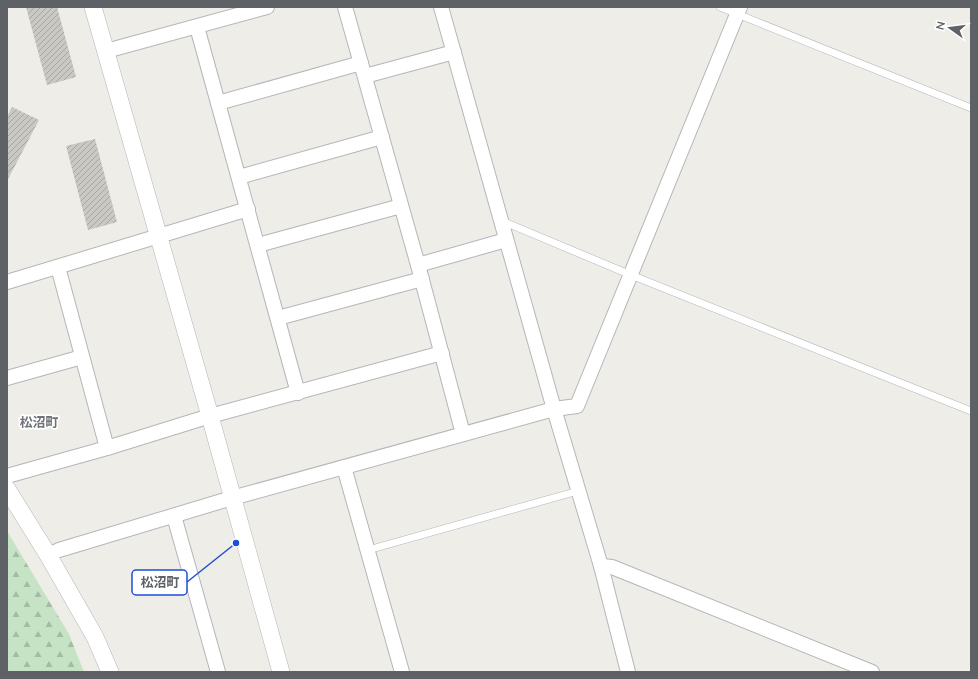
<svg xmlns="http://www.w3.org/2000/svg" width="978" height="679" font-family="'Nunito Sans','Noto Sans JP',sans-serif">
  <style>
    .forest { fill: url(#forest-firs) }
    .building { fill: url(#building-hatch) }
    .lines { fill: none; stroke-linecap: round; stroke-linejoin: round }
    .service-casing { stroke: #b3b6ba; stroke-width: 8 }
    .minor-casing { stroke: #b3b6ba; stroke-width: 16 }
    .tertiary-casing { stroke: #b3b6ba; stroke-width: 18 }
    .service { stroke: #fff; stroke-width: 7 }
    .minor { stroke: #fff; stroke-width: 14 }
    .tertiary { stroke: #fff; stroke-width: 17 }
    .labels { text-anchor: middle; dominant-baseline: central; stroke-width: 3.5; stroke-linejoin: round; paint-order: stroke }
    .neighbourhood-label { font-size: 13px; font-weight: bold; fill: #6f7377; stroke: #fff }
    .leader { fill: none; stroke: #1d4ed8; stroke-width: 1.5 }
    .callout-dot { fill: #1d4ed8; stroke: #fff; stroke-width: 1.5 }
    .callout { fill: #fff; stroke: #1d4ed8; stroke-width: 1.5 }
    .callout-label { font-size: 13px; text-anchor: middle; font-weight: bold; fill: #5e6165 }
  </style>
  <defs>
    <pattern id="forest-firs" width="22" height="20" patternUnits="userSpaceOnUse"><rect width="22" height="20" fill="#c6e3c6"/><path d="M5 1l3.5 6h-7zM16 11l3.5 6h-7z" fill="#a4bba4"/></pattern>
    <pattern id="building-hatch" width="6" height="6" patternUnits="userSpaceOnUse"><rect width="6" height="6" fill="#cac8c3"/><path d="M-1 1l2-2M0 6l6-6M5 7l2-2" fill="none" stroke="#a7a6a2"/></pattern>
  </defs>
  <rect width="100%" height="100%" fill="#efede7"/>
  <path class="forest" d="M 7,531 L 69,634 L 84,672 L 7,672 Z"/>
  <g class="building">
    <path d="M 26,7 L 57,7 L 76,77 L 47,85 Z"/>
    <path d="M 12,107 L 39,120 L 7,181 L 7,117 Z"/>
    <path d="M 95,139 L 117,222 L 88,230 L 66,146 Z"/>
  </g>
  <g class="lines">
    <defs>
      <g id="service">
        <path d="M 720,7 L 971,108"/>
        <path d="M 502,221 L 631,275 L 971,411"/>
        <path d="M 368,550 L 578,491"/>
      </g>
      <g id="minor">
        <path d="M 345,7 L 418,265 L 463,434"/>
        <path d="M 441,7 L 554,409 L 601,566 L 628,672"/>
        <path d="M 197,27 L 298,393"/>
        <path d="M 106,51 L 267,7"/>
        <path d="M 365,76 L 454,52"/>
        <path d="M 218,103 L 361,63"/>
        <path d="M 239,177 L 382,137"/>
        <path d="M 258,245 L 401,206"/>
        <path d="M 418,265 L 506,240"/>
        <path d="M 58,267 L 107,448"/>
        <path d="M 7,282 L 248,209"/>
        <path d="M 278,318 L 422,279"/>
        <path d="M 7,378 L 82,357"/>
        <path d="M 344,467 L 402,672"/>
        <path d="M 7,476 L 107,448 L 210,416 L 442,353"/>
        <path d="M 174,516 L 218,672"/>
        <path d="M 48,555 L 59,550 L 232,498 L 554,409 L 577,406 L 740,7"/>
        <path d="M 601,566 L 612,567 L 872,672"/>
      </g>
      <g id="tertiary">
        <path d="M 93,7 L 210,416 L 281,672"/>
        <path d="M 7,489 L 48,555 L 95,637 L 110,672"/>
      </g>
    </defs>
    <use href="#service" class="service-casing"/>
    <use href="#minor" class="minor-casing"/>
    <use href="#tertiary" class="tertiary-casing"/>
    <use href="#service" class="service"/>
    <use href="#minor" class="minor"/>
    <use href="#tertiary" class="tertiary"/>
  </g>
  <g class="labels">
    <g class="neighbourhood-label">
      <text x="39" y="423">松沼町</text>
    </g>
  </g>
  <path class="leader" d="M236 543L187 582"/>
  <circle class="callout-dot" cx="236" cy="543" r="4"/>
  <rect class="callout" x="132" y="570" width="55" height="25" rx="4"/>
  <g class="callout-label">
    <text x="160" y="587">松沼町</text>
  </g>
  <rect width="978" height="679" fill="none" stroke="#5e6165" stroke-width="16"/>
  <g transform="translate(950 28) rotate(284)" stroke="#ffffff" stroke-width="3" paint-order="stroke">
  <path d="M0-3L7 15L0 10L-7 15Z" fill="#5e6165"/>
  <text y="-6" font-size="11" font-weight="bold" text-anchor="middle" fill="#5e6165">N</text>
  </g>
</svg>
